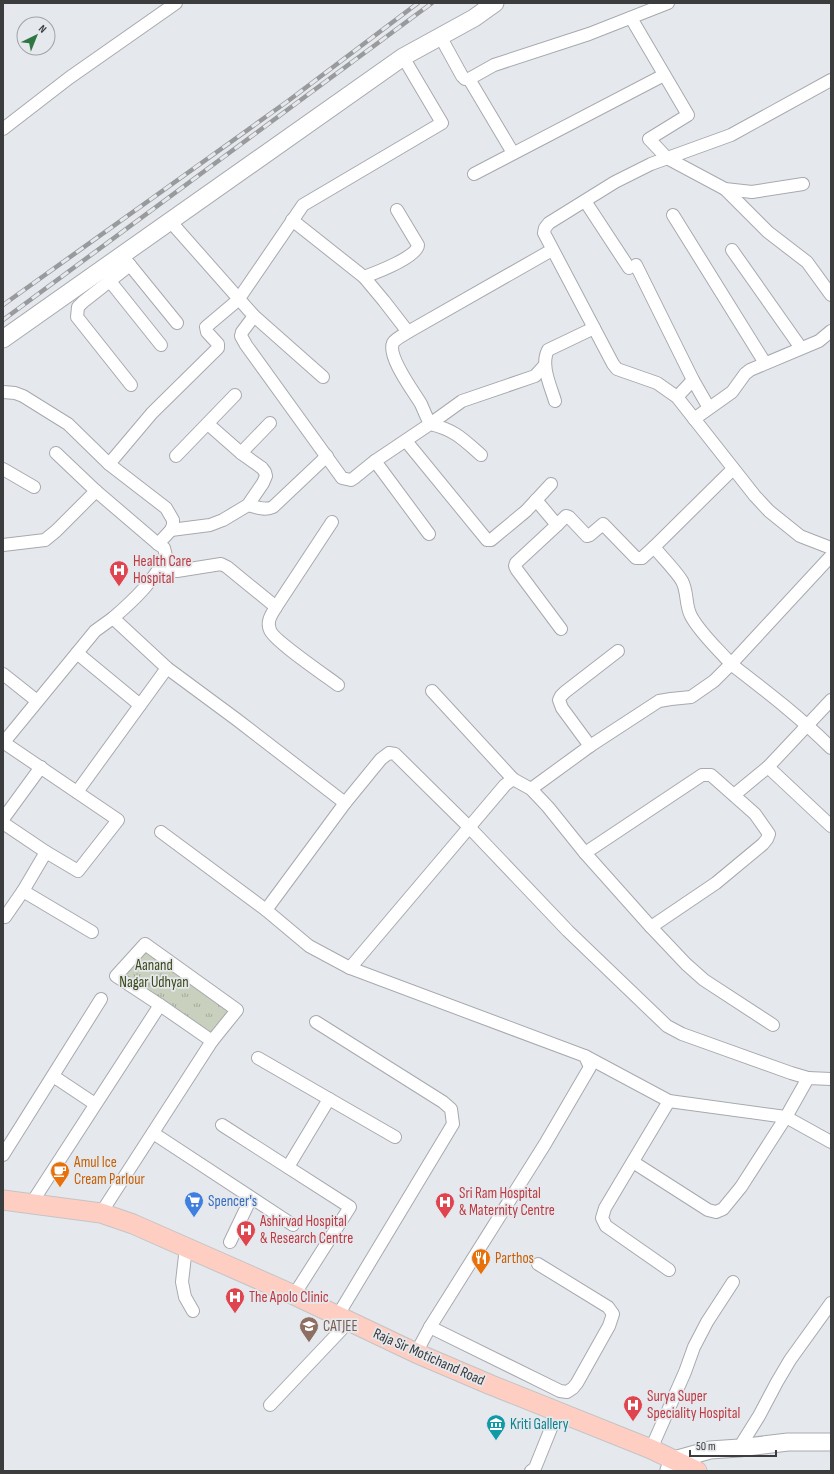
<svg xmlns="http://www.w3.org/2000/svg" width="834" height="1474" font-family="'Sofia Sans Condensed',sans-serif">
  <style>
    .park { fill: url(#park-tufts) }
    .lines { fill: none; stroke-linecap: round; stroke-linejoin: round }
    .street-casing { stroke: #a7a9ae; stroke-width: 14 }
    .secondary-casing { stroke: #a7a9ae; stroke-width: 19 }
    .primary-casing { stroke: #c4c4c5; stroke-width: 21 }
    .street { stroke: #fff; stroke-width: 12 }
    .secondary { stroke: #fff; stroke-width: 17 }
    .primary { stroke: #fecec3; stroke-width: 19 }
    .rail-casing { stroke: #989a9c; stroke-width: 4.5 }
    .rail { stroke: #e5e8ec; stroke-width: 3; stroke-dasharray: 9; stroke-linecap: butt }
    .labels { text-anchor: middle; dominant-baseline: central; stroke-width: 3.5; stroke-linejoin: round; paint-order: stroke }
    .health-label { font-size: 15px; fill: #be3a42; stroke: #e5e8ec; text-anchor: start }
    .park-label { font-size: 15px; fill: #3b4918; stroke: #e5e8ec }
    .food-label { font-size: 15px; fill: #c56008; stroke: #e5e8ec; text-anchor: start }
    .shop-label { font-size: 15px; fill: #366cbe; stroke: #e5e8ec; text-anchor: start }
    .education-label { font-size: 15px; fill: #785e54; stroke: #e5e8ec; text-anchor: start }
    .street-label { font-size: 15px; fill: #3b3c3d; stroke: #e5e8ec }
    .culture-label { font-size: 15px; fill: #0d838f; stroke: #e5e8ec; text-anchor: start }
  </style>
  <defs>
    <pattern id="park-tufts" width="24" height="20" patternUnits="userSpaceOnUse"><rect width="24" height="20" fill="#c9d0bd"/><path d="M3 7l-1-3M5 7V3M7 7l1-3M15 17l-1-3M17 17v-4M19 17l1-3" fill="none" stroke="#a4aa9b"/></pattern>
  </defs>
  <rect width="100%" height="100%" fill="#e5e8ec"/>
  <path class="park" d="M 147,946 L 233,1007 L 212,1035 L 119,973 Z"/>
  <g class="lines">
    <defs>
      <g id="street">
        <path d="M 631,18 L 688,115 L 649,139 L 667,158 L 725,189 L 752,192 L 803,184"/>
        <path d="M 440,36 L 462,76 L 465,79 L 469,79 L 494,65 L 589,34 L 668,3"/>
        <path d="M 469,79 L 513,153"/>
        <path d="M 831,80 L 731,135 L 651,164 L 615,182 L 549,223 L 545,228 L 544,233 L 613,364 L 617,369 L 657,383 L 677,397 L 755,496 L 769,511 L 800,536 L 831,548"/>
        <path d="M 3,129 L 69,78 L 176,3"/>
        <path d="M 474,174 L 664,75"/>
        <path d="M 725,189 L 768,232 L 807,262 L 831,295"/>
        <path d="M 585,201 L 629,268"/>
        <path d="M 673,215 L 765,363"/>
        <path d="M 292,220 L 364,277 L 384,301 L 408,332"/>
        <path d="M 170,221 L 254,316 L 323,377"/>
        <path d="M 732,250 L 801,348"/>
        <path d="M 125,259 L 177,323"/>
        <path d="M 130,265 L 83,302 L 78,307 L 77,317 L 131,385"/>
        <path d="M 636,265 L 693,380 L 709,408"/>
        <path d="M 364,277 C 375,273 418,257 418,245 L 397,210"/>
        <path d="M 109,280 L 161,345"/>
        <path d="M 254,316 L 242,332 L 241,336 L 246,345 L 342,478 L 351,480 L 354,478 L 375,461 L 430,424 C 455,430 463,439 481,455"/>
        <path d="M 545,365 L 535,376 L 462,401 L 430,424 C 427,418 424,411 421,404 C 414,392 387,357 393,343 C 396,338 404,335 408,332 L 552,250"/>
        <path d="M 3,392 L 15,393 L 23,396 L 68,424 L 109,464 L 166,508 L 173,520 L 173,525 L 171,530 L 158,544 L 164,548 L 166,556 C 154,581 134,600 113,618"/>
        <path d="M 677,397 L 693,380"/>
        <path d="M 555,401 C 551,387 540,365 548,350 L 594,328"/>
        <path d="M 694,419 L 732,392 L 745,374 L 750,370 L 819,341 L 831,331"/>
        <path d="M 406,441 L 487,540 L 491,540 L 526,511 L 551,484"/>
        <path d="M 56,453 L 96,491 L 158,544"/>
        <path d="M 241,453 L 270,423"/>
        <path d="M 176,456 L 235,395"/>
        <path d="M 375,461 L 429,534"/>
        <path d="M 109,464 L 152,413 L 218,348 L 218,344 L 207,332 L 206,327 L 238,300 L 303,205 L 442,123 L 403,57"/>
        <path d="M 3,469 L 34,487"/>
        <path d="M 733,469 L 654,547 C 661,556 677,572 682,581 C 688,592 685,605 691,616 C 700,633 718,649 731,664 L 831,556"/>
        <path d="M 536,500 L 557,525 L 566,516 L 569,517 L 587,536 L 590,535 L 603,524 L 636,558 L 642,558 L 654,547"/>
        <path d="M 248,505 C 256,507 265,511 273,507 L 327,456"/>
        <path d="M 332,522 L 276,607 C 272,614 266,621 270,630 C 273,640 326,676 338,685"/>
        <path d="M 557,525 L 516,563 L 515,566 L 517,570 L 561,629"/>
        <path d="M 171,530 L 210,525 L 223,520 L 248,505 L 263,483 L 266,476 L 265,472 L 262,468 L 241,453 L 208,424"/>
        <path d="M 3,545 L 45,540 L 56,531 L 96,491"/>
        <path d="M 161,566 L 171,570 L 177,571 L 221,564 L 227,567 L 276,607"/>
        <path d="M 77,653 L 95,631 L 113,618 L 167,668 L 236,719 L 345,803"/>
        <path d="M 3,674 L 37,701"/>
        <path d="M 432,691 L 513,779"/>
        <path d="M 3,742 L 118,820 L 78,871 L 46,852 L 23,891 L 5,917 L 3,915"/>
        <path d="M 4,742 L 77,653 L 140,705"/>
        <path d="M 590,746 L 562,708 L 559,700 L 561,696 L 565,692 L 618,651"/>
        <path d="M 768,767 L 831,826"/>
        <path d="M 531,789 L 590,746 L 659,701 L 671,699 L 691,697 L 714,681 L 731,664 C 766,691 800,717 831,748"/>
        <path d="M 77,792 L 167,668"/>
        <path d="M 734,795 L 768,767 L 831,700"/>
        <path d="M 3,819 L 41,767"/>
        <path d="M 3,823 L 46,852"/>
        <path d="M 161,832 L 266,910"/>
        <path d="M 585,853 L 651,927 L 686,964 L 704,980 L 773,1025"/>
        <path d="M 23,891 L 92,932"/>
        <path d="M 350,968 L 309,946 L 266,910 L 345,803 L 381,759 L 389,753 L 395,754 L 469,827 L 568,931 L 667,1026 L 682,1034 L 791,1073 L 808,1078"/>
        <path d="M 160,1005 L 116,976 L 145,944 L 237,1010 L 212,1041"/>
        <path d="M 316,1022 L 443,1102 L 451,1109 L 453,1124 L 338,1315"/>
        <path d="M 585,1056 L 669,1101 L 786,1117 L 808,1078 L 831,1079"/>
        <path d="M 258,1058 L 395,1137"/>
        <path d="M 53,1076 L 95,1104"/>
        <path d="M 222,1125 L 350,1207 L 294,1295"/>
        <path d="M 153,1133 L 293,1225"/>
        <path d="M 3,1155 L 101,999"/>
        <path d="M 633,1162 L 708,1210 L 716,1212 L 723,1209 L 741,1187 L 786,1117 L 831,1142"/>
        <path d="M 288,1167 L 329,1099"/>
        <path d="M 31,1204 L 160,1005 L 212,1041 L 101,1213"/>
        <path d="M 230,1242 L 251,1198"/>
        <path d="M 186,1247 L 182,1282 L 185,1297 L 193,1311"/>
        <path d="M 669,1270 L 606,1226 L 602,1218 L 605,1208 L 669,1101"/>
        <path d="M 430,1327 L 560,1391 L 567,1392 L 573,1388 L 577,1383 L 609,1326 L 613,1314 L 608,1307 L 538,1264"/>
        <path d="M 416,1353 L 430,1327 L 545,1144 L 590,1067 L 585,1056 L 350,968 L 505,785 L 513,779 L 531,789 L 548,807 L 585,853 L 702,775 L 711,775 L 755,814 L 769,834 L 767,839 L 763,844 L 716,883 L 651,927"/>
        <path d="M 270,1405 L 342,1329"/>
        <path d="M 739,1448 L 759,1416 L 777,1382 L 790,1360 L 831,1303"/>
        <path d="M 651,1449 L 685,1372 L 694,1347 L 707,1322 L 733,1282"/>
        <path d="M 531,1471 L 535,1468 L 558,1411"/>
      </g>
      <g id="secondary">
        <path d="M 3,339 L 403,57 L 474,18 L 495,3"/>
        <path d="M 669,1470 L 674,1460 L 710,1450 L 739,1448 L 788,1442 L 831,1442"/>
      </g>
      <path id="primary" d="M 3,1200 L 101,1213 L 133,1224 L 294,1295 L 416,1353 L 491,1385 L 651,1449 L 697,1471"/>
    </defs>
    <use href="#street" class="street-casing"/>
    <use href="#secondary" class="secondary-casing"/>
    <use href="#primary" class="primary-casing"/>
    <use href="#street" class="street"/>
    <use href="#secondary" class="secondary"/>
    <use href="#primary" class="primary"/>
    <defs>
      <g id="rail">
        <path d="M 3,305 L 288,101 L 418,3"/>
        <path d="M 3,320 L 432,3"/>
      </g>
    </defs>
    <use href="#rail" class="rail-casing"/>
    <use href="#rail" class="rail"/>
  </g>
  <defs>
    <symbol id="hospital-pin" viewBox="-11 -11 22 30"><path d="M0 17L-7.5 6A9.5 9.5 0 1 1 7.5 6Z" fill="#e0444e" stroke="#e5e8ec"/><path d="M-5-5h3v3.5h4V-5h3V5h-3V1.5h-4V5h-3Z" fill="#fff"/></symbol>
    <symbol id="cafe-pin" viewBox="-11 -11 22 30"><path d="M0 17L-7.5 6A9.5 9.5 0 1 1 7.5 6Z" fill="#e8710a" stroke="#e5e8ec"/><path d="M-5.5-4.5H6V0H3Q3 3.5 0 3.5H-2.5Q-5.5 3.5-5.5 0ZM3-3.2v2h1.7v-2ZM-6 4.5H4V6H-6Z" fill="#fff"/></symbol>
    <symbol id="supermarket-pin" viewBox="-11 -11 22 30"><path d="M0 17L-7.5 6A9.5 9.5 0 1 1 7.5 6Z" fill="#3f7fe0" stroke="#e5e8ec"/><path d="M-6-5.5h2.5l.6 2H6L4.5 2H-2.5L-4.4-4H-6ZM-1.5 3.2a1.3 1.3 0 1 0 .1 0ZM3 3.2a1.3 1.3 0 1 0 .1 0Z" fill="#fff"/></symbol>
    <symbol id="restaurant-pin" viewBox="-11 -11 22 30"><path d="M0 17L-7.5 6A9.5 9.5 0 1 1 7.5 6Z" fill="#e8710a" stroke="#e5e8ec"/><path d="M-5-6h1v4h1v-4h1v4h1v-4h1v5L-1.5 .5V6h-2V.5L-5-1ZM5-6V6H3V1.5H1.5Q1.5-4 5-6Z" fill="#fff"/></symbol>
    <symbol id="school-pin" viewBox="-11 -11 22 30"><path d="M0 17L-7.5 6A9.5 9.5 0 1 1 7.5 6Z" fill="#8d6e63" stroke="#e5e8ec"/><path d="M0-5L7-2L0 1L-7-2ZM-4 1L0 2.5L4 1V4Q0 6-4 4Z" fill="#fff"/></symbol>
    <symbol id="museum-pin" viewBox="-11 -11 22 30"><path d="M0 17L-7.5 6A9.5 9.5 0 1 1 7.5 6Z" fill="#0f9aa8" stroke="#e5e8ec"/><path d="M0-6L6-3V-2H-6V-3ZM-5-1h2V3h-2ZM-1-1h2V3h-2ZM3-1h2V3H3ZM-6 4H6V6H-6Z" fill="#fff"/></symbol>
  </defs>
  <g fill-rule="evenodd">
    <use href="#hospital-pin" x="108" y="559" width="22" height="30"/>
    <use href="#cafe-pin" x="49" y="1160" width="22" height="30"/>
    <use href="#supermarket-pin" x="183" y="1190" width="22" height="30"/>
    <use href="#hospital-pin" x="434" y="1191" width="22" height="30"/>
    <use href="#hospital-pin" x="235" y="1219" width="22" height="30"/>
    <use href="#restaurant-pin" x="470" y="1247" width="22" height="30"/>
    <use href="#hospital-pin" x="224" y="1286" width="22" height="30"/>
    <use href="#school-pin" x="298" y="1315" width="22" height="30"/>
    <use href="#hospital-pin" x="622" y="1394" width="22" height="30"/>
    <use href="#museum-pin" x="485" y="1413" width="22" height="30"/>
  </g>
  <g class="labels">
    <g class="health-label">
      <text x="133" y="561">Health Care<tspan x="133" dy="17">Hospital</tspan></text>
      <text x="459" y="1193">Sri Ram Hospital<tspan x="459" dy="17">&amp; Maternity Centre</tspan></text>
      <text x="260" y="1221">Ashirvad Hospital<tspan x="260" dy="17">&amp; Research Centre</tspan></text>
      <text x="249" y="1297">The Apolo Clinic</text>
      <text x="647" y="1396">Surya Super<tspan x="647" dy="17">Speciality Hospital</tspan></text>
    </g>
    <g class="park-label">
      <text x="154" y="965">Aanand<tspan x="154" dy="17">Nagar Udhyan</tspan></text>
    </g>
    <g class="food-label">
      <text x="74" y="1162">Amul Ice<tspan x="74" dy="17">Cream Parlour</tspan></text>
      <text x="495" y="1258">Parthos</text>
    </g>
    <g class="shop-label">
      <text x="208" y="1201">Spencer's</text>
    </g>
    <g class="education-label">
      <text x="323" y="1326">CATJEE</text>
    </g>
    <g class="street-label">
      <text transform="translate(429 1357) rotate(24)">Raja Sir Motichand Road</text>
    </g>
    <g class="culture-label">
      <text x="510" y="1424">Kriti Gallery</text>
    </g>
  </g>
  <rect width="834" height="1474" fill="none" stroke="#3b3c3d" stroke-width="8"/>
  <g transform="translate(36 36) rotate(43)"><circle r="19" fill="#e5e8ec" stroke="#a1a3a6"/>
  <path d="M0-3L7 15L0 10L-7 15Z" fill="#2f7642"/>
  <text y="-6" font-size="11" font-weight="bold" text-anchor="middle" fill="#3b3c3d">N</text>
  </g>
  <path d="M690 1450v6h86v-6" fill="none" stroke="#3b3c3d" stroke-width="2"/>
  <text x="696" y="1450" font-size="12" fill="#3b3c3d" stroke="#e5e8ec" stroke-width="3" paint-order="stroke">50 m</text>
</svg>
